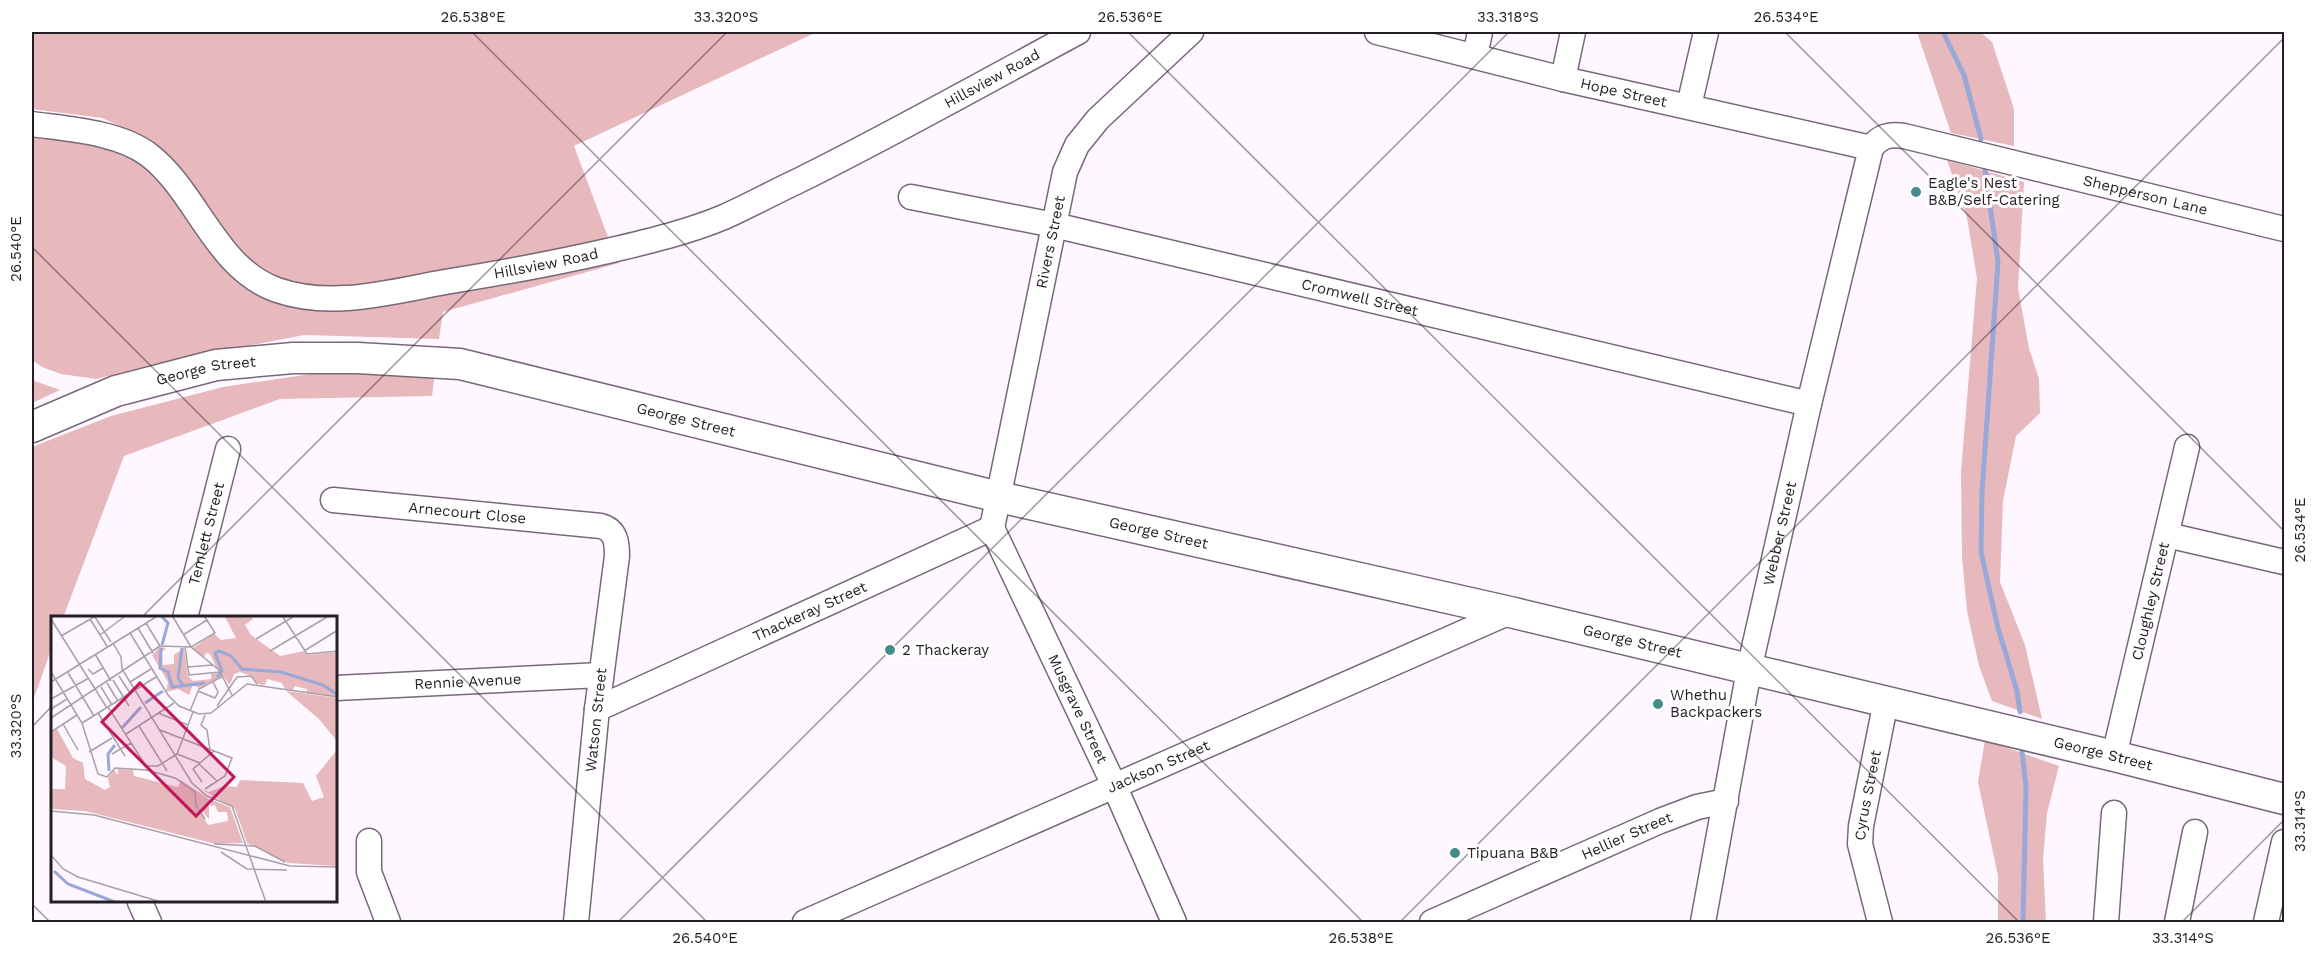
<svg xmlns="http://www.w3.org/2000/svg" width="2316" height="954" font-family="'Work Sans',sans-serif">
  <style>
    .green { fill: #e7b8bc }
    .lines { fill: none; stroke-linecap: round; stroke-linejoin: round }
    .stream { stroke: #98a8d7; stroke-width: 5 }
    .minor-casing { stroke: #77687a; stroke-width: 27 }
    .major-casing { stroke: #77687a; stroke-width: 33 }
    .minor { stroke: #fff; stroke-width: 24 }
    .major { stroke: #fff; stroke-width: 30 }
    .ticks { fill: none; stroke: #241e25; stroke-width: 1.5; stroke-opacity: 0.45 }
    .poi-dot { fill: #448c8a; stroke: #fff; stroke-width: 2 }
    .labels { text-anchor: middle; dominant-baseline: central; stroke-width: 6; stroke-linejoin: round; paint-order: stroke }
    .street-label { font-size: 15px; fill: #241e25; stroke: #fff }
    .poi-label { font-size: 15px; fill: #241e25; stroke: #fff; text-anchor: start }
    .inset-river { fill: none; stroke: #98a8d7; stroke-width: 3 }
    .inset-road { fill: none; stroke: #a7a0a8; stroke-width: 1.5 }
    .view { fill: #c2185b; fill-opacity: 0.15; stroke: #c2185b; stroke-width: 3 }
    .inset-edge { fill: none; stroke: #241e25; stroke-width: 3 }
    .neatline { fill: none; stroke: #241e25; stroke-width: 2 }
    .ticks-label { font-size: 15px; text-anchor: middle; fill: #241e25 }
  </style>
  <rect width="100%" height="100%" fill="#fef7ff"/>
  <g class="green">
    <path d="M 32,32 L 817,32 L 574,146 L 611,245 L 353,290 L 298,285 L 265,274 L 243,258 L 165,156 L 138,134 L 102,118 L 32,109 Z"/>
    <path d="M 1917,32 L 1980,32 L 1992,42 L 2014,109 L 2014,146 L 1951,133 Z"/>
    <path d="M 32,131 L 111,146 L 143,161 L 167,186 L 233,277 L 251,287 L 304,304 L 616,256 L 619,263 L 443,312 L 439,339 L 304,335 L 154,364 L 96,379 L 61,374 L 42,367 L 32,360 Z"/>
    <path d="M 1947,160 L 2024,182 L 2018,288 L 2029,348 L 2039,379 L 2040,413 L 2016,436 L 2003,501 L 2000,582 L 2025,645 L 2042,719 L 1992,701 L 1979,666 L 1967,611 L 1962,556 L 1961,471 L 1977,278 L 1967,218 Z"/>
    <path d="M 324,372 L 435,373 L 432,396 L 280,399 L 124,456 L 63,618 L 52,618 L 52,647 L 32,704 L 32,447 L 111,416 L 223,387 Z"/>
    <path d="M 32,380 L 60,390 L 32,403 Z"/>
    <path d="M 1985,740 L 2059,766 L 2047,813 L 2043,860 L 2046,922 L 1998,922 L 1998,876 L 1978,782 Z"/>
  </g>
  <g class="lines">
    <g class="stream">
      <path d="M 1943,32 L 1964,75 L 1981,139"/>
      <path d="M 1985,170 L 1998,262 L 1982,492 L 1981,552 L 1998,628 L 2017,691 L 2020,712"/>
      <path d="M 2022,752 L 2026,786 L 2023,922"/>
    </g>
    <defs>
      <g id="minor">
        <path id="s1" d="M 1377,32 L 1563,79 L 1871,148"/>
        <path d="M 1475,56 L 1480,32"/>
        <path d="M 1563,79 L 1573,32"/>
        <path d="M 1689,106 L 1706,32"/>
        <path id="s2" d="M 32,124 C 68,129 119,132 149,155 C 197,192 216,269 277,290 C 332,309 389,292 445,282 C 501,273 556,263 612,250 C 650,241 688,232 724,217 C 749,206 774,192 798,181 C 893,134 985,82 1078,32"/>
        <path id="s3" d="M 911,197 L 1054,225 L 1809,404"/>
        <path id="s4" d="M 333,500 L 601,526 C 616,530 617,543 617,556 L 597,709 L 576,922"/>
        <path id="s5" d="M 992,528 L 1065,172 L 1077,145 L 1098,119 L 1191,32"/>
        <path id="s6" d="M 992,528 L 1114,785 L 1174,922"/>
        <path d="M 2167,535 L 2284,562"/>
        <path id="s7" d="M 185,618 L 228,449"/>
        <path id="s8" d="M 336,688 L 601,675"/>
        <path id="s9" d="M 597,709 L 992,528"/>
        <path id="s10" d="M 2114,756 L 2187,447"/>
        <path d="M 369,841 L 369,872 L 388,922"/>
        <path d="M 140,902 L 149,922"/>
        <path id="s11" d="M 805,922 L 1510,612"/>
        <path id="s12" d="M 1432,922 L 1660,821 L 1697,807 L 1726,801"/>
        <path id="s13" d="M 1703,922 L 1749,670 L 1809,404 L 1871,148 C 1880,136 1889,134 1904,136 L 2284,229"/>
        <path id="s14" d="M 1880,922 L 1860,844 L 1861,826 L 1886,701"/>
        <path d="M 2106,922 L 2114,813"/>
        <path d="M 2177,922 L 2195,832"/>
        <path d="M 2266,922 L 2284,842"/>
      </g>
      <g id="major">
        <path id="s15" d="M 32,427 L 116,391 L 216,365 L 293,358 L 358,358 L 460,364 L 999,497 L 1510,612 L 2114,756 L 2284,799"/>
      </g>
    </defs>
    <use href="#minor" class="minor-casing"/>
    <use href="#major" class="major-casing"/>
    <use href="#minor" class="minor"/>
    <use href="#major" class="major"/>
  </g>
  <path class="ticks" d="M 472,32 L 1363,922M 1128,32 L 2019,922M 1785,32 L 2284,531M 32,247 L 707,922M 141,618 L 727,32M 32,727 L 52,706M 32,904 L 50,922M 618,922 L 1509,32M 1400,922 L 2284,38M 2182,922 L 2284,820"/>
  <g class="poi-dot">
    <circle cx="1916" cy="192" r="6"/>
    <circle cx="890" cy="650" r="6"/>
    <circle cx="1658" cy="704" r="6"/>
    <circle cx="1455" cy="853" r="6"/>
  </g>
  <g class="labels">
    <g class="street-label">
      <text stroke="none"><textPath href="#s2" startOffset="1070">Hillsview Road</textPath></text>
      <text stroke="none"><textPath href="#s1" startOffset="254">Hope Street</textPath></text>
      <text stroke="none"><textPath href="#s13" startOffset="1078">Shepperson Lane</textPath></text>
      <text stroke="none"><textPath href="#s5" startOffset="292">Rivers Street</textPath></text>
      <text stroke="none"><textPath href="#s2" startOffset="584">Hillsview Road</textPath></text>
      <text stroke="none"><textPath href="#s3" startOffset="460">Cromwell Street</textPath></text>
      <text stroke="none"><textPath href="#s15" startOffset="184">George Street</textPath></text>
      <text stroke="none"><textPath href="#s15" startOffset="672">George Street</textPath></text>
      <text stroke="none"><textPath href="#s4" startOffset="135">Arnecourt Close</textPath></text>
      <text stroke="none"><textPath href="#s15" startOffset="1158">George Street</textPath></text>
      <text stroke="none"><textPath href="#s7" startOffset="87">Temlett Street</textPath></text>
      <text stroke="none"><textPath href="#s13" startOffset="396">Webber Street</textPath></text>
      <text stroke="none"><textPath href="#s10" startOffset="159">Cloughley Street</textPath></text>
      <text stroke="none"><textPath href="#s9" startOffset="234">Thackeray Street</textPath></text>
      <text stroke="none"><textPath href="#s15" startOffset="1644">George Street</textPath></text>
      <text stroke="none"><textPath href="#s8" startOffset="132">Rennie Avenue</textPath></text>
      <text stroke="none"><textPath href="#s6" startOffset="200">Musgrave Street</textPath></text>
      <text transform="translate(596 720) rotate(-84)">Watson Street</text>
      <text stroke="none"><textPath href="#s15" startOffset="2128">George Street</textPath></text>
      <text stroke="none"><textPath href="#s11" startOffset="386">Jackson Street</textPath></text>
      <text stroke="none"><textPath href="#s14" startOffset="130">Cyrus Street</textPath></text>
      <text stroke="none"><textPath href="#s12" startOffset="213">Hellier Street</textPath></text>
    </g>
    <g class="poi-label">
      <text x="1928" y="183">Eagle's Nest<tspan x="1928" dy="17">B&amp;B/Self-Catering</tspan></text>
      <text x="902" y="650">2 Thackeray</text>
      <text x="1670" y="695">Whethu<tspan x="1670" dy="17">Backpackers</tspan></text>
      <text x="1467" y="853">Tipuana B&amp;B</text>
    </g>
  </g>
  <g transform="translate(51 616)">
    <rect width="286" height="286" fill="#fef7ff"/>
    <path d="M 174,1 L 200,1 L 202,3 L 194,9 L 200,19 L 229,40 L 253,35 L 256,39 L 286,36 L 286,81 L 256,77 L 256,73 L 244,70 L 242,74 L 234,73 L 231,67 L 216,63 L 214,69 L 207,68 L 201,60 L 189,56 L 183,58 L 179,69 L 172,60 L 148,72 L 142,69 L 138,79 L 127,73 L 115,76 L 117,66 L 101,39 L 109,31 L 115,32 L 111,36 L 112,49 L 123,48 L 123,39 L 133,32 L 137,60 L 142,65 L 160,63 L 160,58 L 168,57 L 159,38 L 155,37 L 153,42 L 142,32 L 163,18 L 170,24 L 185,22 ZM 235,75 L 286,82 L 286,125 L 268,103 ZM 6,113 L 22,142 L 32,147 L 34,163 L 54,174 L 59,171 L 57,162 L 63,154 L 67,159 L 67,153 L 82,154 L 83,160 L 127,171 L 130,164 L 158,183 L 158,203 L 144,187 L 157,209 L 177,205 L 176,196 L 167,196 L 164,189 L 159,190 L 161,184 L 179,191 L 192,227 L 165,228 L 34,195 L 0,193 L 0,173 L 14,173 L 15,150 L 0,141 L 0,117 ZM 286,134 L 286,250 L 237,247 L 196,227 L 184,193 L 150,173 L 158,176 L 173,170 L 186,171 L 189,164 L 252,167 L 261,185 L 273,181 L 265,160 Z" fill="#e7b8bc"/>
    <path class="inset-river" d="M 111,29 L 117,7 L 111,1M 110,32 L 109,52 L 117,56 L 121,71 L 154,67M 131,32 L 127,62 L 132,69M 166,61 L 171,55 L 164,37 L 168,35 L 180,40 L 191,53 L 230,56 L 272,69 L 287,79M 94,87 L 112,75M 71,112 L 90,91M 58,155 L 57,138 L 64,129M 3,255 L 17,268 L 64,286"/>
    <path class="inset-road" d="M 44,1 L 60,26M 122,1 L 140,31 L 168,54 L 181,79M 232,1 L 256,38 L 287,35M 0,3 L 56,92M 39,3 L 56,30M 95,7 L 109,30M 87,12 L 102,37M 79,17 L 117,79 L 128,90 L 148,98 L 160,97 L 196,68 L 287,81M 49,19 L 73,1M 132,19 L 156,4M 10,20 L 43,1M 205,23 L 242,1M 62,27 L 70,41 L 71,53 L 141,167 L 156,180 L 181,190 L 208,267M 109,30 L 140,31 L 164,17 L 154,1M 134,31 L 138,59 L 169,56M 219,35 L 276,1M 253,35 L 287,14M 44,38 L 60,65M 136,51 L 162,49M 37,53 L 42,58 L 52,52M 16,55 L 43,100M 0,56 L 31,107 L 47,158 L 56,161 L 64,152 L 96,154 L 124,162 L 144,176 L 145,189 L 154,203M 68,60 L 79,77M 62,64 L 78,90M 0,66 L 105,1M 79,66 L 100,53M 56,67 L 67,85M 50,71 L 61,89M 147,75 L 164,82 L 167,76 L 162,66M 0,83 L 38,62M 166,90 L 186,61 L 200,60 L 206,68M 57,91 L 95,150 L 107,150 L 126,138M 0,93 L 16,83M 139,95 L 148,73 L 172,60M 47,97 L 74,140M 107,97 L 137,109M 154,99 L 150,109 L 156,114 L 159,134M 0,102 L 109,30M 31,107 L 105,61M 12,108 L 27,134M 88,110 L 116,155M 109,114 L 181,142 L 174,160 L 154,173M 0,116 L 26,99M 75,118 L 123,87M 38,136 L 61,122M 61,138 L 80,127M 126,138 L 142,96M 126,138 L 149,147M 148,148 L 166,165M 151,166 L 142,153 L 163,135M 0,195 L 43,199 L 239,250 L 287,251M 163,228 L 204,230 L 234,246M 170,236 L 196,253 L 236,254M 0,239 L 12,253 L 27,261 L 110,286M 207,264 L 215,286"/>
    <path class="view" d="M 89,67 L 183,161 L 145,200 L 51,106 Z"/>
    <rect width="286" height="286" class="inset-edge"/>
  </g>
  <rect width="2316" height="954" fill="none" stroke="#ffffff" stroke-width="66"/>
  <rect x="33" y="33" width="2250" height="888" class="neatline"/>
  <g class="ticks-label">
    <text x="473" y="22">26.538°E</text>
    <text x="726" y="22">33.320°S</text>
    <text x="1130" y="22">26.536°E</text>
    <text x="1508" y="22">33.318°S</text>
    <text x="1786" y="22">26.534°E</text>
    <text transform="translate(16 249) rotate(-90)" y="5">26.540°E</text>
    <text transform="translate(2300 530) rotate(-90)" y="5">26.534°E</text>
    <text transform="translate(16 726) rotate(-90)" y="5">33.320°S</text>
    <text transform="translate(2300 821) rotate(-90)" y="5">33.314°S</text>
    <text x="705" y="943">26.540°E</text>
    <text x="1361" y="943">26.538°E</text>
    <text x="2018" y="943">26.536°E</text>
    <text x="2183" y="943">33.314°S</text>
  </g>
</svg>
